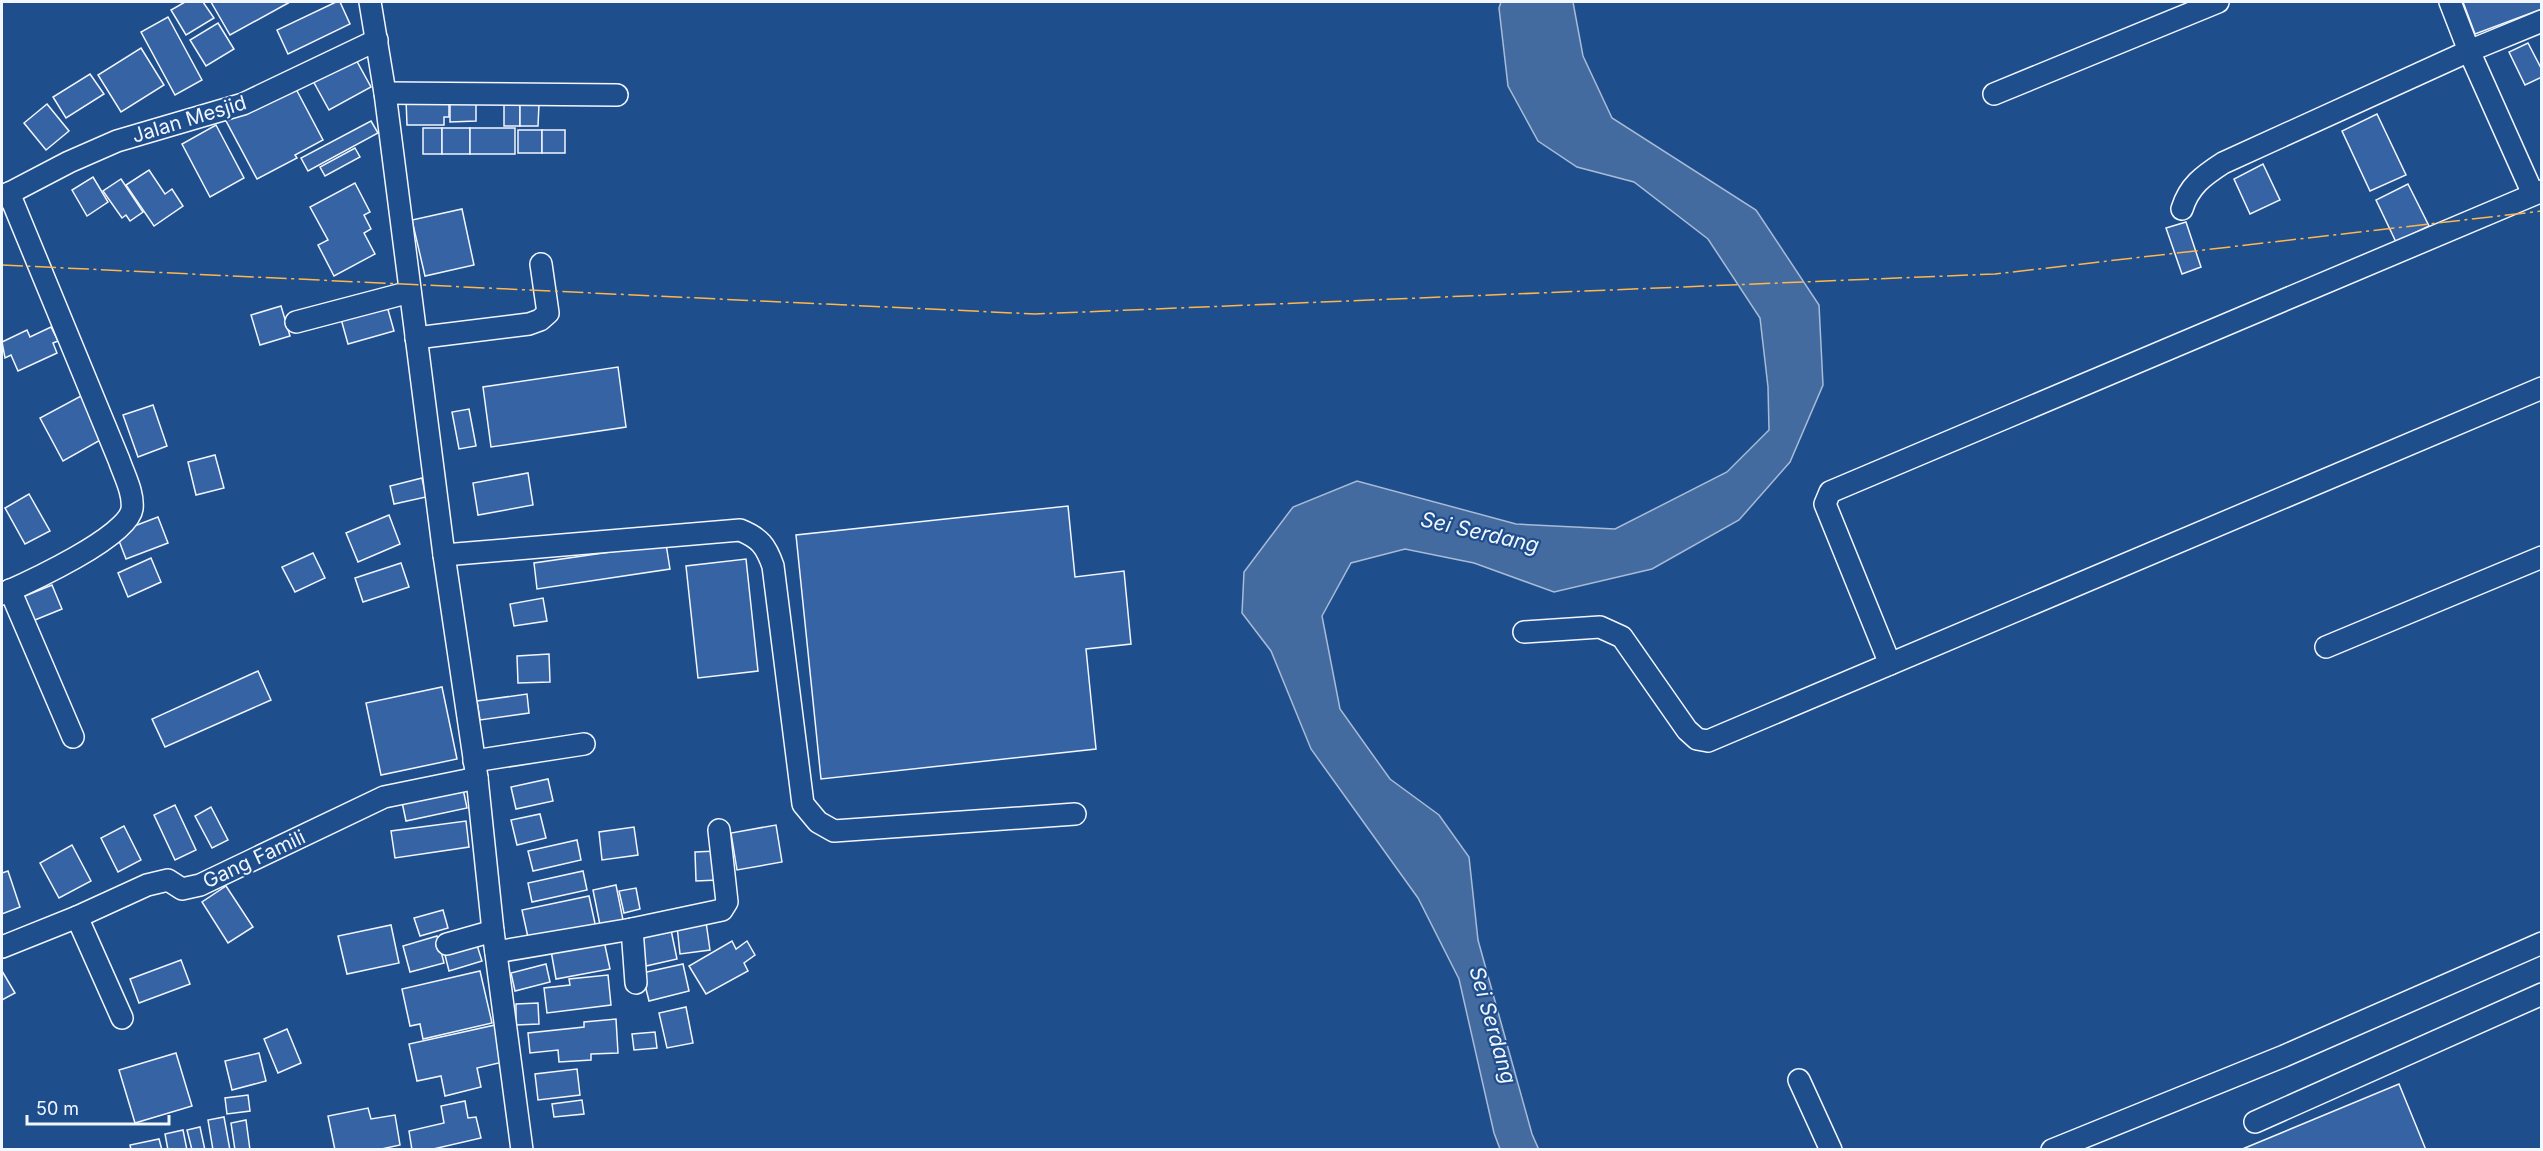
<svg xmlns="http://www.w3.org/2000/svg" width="2543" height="1151" font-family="Inter,sans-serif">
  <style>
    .water { fill: #446ba0; stroke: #a8bbd7; stroke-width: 1.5 }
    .building { fill: #3563a3; stroke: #f2f6ff; stroke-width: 1.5 }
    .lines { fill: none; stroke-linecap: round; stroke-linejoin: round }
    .minor-casing { stroke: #f2f6ff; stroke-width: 24 }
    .minor { stroke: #1f4e8c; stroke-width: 21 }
    .power { stroke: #ffb74d; stroke-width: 1.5; stroke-dasharray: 21 4.5 3 4.5; stroke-linecap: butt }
    .labels { text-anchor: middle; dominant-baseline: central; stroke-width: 4.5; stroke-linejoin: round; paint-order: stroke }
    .street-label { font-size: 20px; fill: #f2f6ff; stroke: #1f4e8c }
    .water-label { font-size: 21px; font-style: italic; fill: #f2f6ff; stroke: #1f4e8c }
  </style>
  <rect width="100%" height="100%" fill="#1f4e8c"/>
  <path class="water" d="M 1501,2 L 1573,2 L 1583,56 L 1612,118 L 1756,210 L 1819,305 L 1823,385 L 1790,462 L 1739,520 L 1652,569 L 1554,592 L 1474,563 L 1405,549 L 1351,563 L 1322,616 L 1340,709 L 1390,779 L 1439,815 L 1469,857 L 1478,940 L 1532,1134 L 1539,1150 L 1500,1149 L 1494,1133 L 1459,979 L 1418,898 L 1311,749 L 1271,651 L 1242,613 L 1244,572 L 1293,507 L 1357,481 L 1516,524 L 1615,529 L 1727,472 L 1769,430 L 1768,387 L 1760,318 L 1708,239 L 1634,182 L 1577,167 L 1538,141 L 1508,86 L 1499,8 Z"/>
  <g class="building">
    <path d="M 185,2 L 203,2 L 214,18 L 186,35 L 171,10 Z"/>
    <path d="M 211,2 L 290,2 L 230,35 Z"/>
    <path d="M 336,2 L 340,2 L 350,24 L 288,54 L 277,30 Z"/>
    <path d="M 2463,2 L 2542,2 L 2542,9 L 2475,34 Z"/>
    <path d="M 168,17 L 202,80 L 175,95 L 141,32 Z"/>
    <path d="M 218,23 L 234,49 L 206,66 L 190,40 Z"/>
    <path d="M 2528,43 L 2542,70 L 2542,77 L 2525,85 L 2509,52 Z"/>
    <path d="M 141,48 L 164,85 L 121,112 L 98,75 Z"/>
    <path d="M 354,56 L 371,87 L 329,110 L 312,79 Z"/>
    <path d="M 90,74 L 104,94 L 66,118 L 53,97 Z"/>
    <path d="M 296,89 L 323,140 L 295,155 L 297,158 L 257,179 L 225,119 Z"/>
    <path d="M 476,98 L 476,121 L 450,122 L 450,99 Z"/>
    <path d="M 406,99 L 449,99 L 449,117 L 444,117 L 444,125 L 407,125 Z"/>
    <path d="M 47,104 L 69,131 L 46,150 L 24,123 Z"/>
    <rect x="504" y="104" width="16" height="22"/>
    <path d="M 520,104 L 539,104 L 538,126 L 520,126 Z"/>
    <path d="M 2377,114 L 2406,175 L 2370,191 L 2342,131 Z"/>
    <path d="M 371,121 L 378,133 L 308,171 L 301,158 Z"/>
    <path d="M 216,125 L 244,178 L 210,197 L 182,144 Z"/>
    <rect x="423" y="128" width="19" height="26"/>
    <rect x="442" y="128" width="28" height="26"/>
    <rect x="470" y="128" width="45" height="26"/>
    <rect x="518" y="130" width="24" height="23"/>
    <rect x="542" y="130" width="23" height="23"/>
    <path d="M 355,148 L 360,157 L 325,176 L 320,167 Z"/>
    <path d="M 2263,164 L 2280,200 L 2250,214 L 2234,179 Z"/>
    <path d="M 149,170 L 165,194 L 172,189 L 183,206 L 154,226 L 126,185 Z"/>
    <path d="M 93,177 L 108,202 L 87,216 L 72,190 Z"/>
    <path d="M 121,179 L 143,212 L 130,221 L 126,215 L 122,218 L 103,191 Z"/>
    <path d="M 355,183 L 370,212 L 364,215 L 371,229 L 364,233 L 375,254 L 334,276 L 318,245 L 328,240 L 310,207 Z"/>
    <path d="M 2408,184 L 2429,226 L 2396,242 L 2376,200 Z"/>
    <path d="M 462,209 L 474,265 L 425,276 L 412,220 Z"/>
    <path d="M 2186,222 L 2201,267 L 2182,274 L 2166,228 Z"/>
    <path d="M 281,306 L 290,336 L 260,345 L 251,315 Z"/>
    <path d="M 387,306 L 394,331 L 348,344 L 341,319 Z"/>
    <path d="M 51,327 L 58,341 L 53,343 L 57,353 L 18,371 L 11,355 L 5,358 L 2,342 L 27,330 L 30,337 Z"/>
    <path d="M 618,367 L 626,427 L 491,447 L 483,387 Z"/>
    <path d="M 81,396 L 104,438 L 63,461 L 40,418 Z"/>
    <path d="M 153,405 L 167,446 L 138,457 L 123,415 Z"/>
    <path d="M 469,409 L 476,446 L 459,449 L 452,412 Z"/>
    <path d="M 215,455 L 224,488 L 196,495 L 188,462 Z"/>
    <path d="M 528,473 L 533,505 L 478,515 L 473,483 Z"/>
    <path d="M 422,478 L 426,497 L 394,504 L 390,486 Z"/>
    <path d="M 29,494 L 50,531 L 25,544 L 5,508 Z"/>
    <path d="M 1068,506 L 1075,577 L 1124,571 L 1131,644 L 1086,649 L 1096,749 L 821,779 L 796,535 Z"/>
    <path d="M 389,515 L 400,544 L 358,562 L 346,533 Z"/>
    <path d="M 158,517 L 168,543 L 126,559 L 116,533 Z"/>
    <path d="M 666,544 L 670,569 L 537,589 L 534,563 Z"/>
    <path d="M 313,553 L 325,578 L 295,592 L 282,567 Z"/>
    <path d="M 151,558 L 161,582 L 128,597 L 118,573 Z"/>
    <path d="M 746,559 L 758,671 L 698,678 L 686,566 Z"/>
    <path d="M 401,563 L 409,587 L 363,602 L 355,578 Z"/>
    <path d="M 52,585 L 62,609 L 30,622 L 20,598 Z"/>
    <path d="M 543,598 L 547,621 L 514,626 L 510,604 Z"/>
    <path d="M 549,654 L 550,682 L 518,683 L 517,656 Z"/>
    <path d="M 258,671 L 271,700 L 165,747 L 152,719 Z"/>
    <path d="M 442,687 L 457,759 L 381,775 L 366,703 Z"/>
    <path d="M 527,694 L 529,713 L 480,720 L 477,701 Z"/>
    <path d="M 548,779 L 553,801 L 516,809 L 511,787 Z"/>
    <path d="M 463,789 L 467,808 L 406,821 L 402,802 Z"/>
    <path d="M 175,805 L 196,850 L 175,860 L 154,815 Z"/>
    <path d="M 211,807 L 228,840 L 212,848 L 195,816 Z"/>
    <path d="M 540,814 L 546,838 L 517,845 L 511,820 Z"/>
    <path d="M 466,821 L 469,847 L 395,858 L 391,831 Z"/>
    <path d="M 776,825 L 782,862 L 737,870 L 731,833 Z"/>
    <path d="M 124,826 L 141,860 L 118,872 L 101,838 Z"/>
    <path d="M 634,827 L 638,855 L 602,860 L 599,832 Z"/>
    <path d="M 577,840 L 581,860 L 533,871 L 528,851 Z"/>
    <path d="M 72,845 L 91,881 L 59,898 L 40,863 Z"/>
    <path d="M 716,851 L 718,880 L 696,881 L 695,852 Z"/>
    <path d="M 8,871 L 20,907 L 2,914 L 2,873 Z"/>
    <path d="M 583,871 L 587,890 L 532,902 L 528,883 Z"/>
    <path d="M 616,885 L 623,920 L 600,925 L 593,890 Z"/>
    <path d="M 226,886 L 253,927 L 228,943 L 202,902 Z"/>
    <path d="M 636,888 L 640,909 L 624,913 L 619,891 Z"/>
    <path d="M 589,896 L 596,928 L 529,942 L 522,910 Z"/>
    <path d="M 443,910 L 448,928 L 420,936 L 414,918 Z"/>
    <path d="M 706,922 L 710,950 L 680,954 L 677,926 Z"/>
    <path d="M 391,925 L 399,963 L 347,974 L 338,936 Z"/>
    <path d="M 670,925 L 677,959 L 646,966 L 639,931 Z"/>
    <path d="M 437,936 L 444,963 L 410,972 L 403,946 Z"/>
    <path d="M 603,936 L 610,969 L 556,979 L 550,945 Z"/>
    <path d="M 732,941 L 736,949 L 747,941 L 755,955 L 744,963 L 748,971 L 706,994 L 689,966 Z"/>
    <path d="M 476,942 L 482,961 L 449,971 L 444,951 Z"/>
    <path d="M 181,960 L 190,984 L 139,1003 L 130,979 Z"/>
    <path d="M 546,964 L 550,982 L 515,991 L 511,973 Z"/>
    <path d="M 683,964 L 689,991 L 649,1001 L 642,973 Z"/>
    <path d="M 2,971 L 15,993 L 2,1000 Z"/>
    <path d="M 480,971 L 492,1023 L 423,1039 L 420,1024 L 410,1026 L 402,989 Z"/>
    <path d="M 608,975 L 611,1005 L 547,1013 L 544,988 L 570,985 L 569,979 Z"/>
    <path d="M 538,1003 L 539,1024 L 516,1025 L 516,1004 Z"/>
    <path d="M 686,1007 L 693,1043 L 667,1048 L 659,1013 Z"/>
    <path d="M 616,1019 L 618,1053 L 591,1054 L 591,1060 L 559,1062 L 558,1050 L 530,1053 L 528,1033 L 584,1027 L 584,1022 Z"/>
    <path d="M 495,1025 L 503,1062 L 477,1068 L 481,1087 L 445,1096 L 441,1076 L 417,1081 L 409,1044 Z"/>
    <path d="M 287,1029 L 301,1063 L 278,1073 L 264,1039 Z"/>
    <path d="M 655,1032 L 657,1048 L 634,1050 L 632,1034 Z"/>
    <path d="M 176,1053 L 192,1106 L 135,1123 L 119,1070 Z"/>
    <path d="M 259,1053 L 266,1081 L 232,1090 L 225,1061 Z"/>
    <path d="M 577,1069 L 580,1095 L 538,1100 L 535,1074 Z"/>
    <path d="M 2399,1084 L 2426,1150 L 2240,1150 Z"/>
    <path d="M 248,1095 L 250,1111 L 227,1114 L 225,1098 Z"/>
    <path d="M 582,1100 L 584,1114 L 554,1117 L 552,1104 Z"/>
    <path d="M 465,1101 L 468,1118 L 476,1117 L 481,1138 L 429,1150 L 412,1150 L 409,1131 L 444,1123 L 441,1106 Z"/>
    <path d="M 368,1108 L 371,1119 L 395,1115 L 400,1145 L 377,1150 L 335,1150 L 328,1116 Z"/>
    <path d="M 224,1117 L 230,1150 L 213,1150 L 208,1120 Z"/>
    <path d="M 246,1120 L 250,1150 L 235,1150 L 231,1123 Z"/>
    <path d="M 200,1127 L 205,1150 L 192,1150 L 187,1130 Z"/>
    <path d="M 183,1130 L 187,1150 L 168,1150 L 165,1134 Z"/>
    <path d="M 159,1139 L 162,1150 L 131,1150 L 130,1145 Z"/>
  </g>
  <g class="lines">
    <defs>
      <g id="minor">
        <path d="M 370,2 L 385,93 L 444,555 L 477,778 L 493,931 L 522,1150"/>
        <path d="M 2450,2 L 2469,51 L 2533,194"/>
        <path d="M 385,93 L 617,95"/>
        <path d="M 1994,94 L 2218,2"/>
        <path d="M 2,197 L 69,162 L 117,141 L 243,104 L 377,40"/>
        <path d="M 2182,209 C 2189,186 2203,176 2223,163 L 2469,51 L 2542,21"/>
        <path d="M 296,322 L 410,292"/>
        <path d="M 416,338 L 529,324 L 540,320 L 548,313 L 541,264"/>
        <path d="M 444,555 L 740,530 C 760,538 766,546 773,566 L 803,804 L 818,822 L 834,831 L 1075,814"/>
        <path d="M 10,590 L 73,737"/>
        <path d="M 2,594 C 27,583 128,537 132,509 C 134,493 124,475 119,460 L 9,193"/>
        <path d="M 1524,632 L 1600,627 L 1622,637 L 1687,730 L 1697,739 L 1708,741 L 2542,388"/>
        <path d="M 2326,647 L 2542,557"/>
        <path d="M 1890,664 L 1825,504 L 1830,492 L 2542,191"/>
        <path d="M 474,761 L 584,744"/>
        <path d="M 77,917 L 122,1018"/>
        <path d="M 632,929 L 636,983"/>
        <path d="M 447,944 L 493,931"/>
        <path d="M 2,947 L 77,917 L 147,885 L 168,880 L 182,889 L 200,885 L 384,797 L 477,778"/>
        <path d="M 496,952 L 632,929 L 722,910 L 727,902 L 719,830"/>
        <path d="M 1799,1080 L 1831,1150"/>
        <path d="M 2255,1122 L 2542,994"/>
        <path d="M 2052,1150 L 2284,1056 L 2542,943"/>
      </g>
    </defs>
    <use href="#minor" class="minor-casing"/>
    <use href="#minor" class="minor"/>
    <path class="power" d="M 2,265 L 1035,314 L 1995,274 L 2542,211"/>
  </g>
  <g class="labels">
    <g class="street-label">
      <text transform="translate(189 119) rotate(-17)">Jalan Mesjid</text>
      <text transform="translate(254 859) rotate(-25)">Gang Famili</text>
    </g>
    <g class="water-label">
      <text transform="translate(1480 532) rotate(13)">Sei Serdang</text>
      <text transform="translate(1493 1025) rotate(74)">Sei Serdang</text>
    </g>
  </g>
  <rect width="2543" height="1151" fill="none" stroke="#f2f6ff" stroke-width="6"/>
  <path d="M27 1115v9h142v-9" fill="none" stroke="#f2f6ff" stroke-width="3"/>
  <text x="36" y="1115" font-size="18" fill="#f2f6ff" stroke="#1f4e8c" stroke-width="4.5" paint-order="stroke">50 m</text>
</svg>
